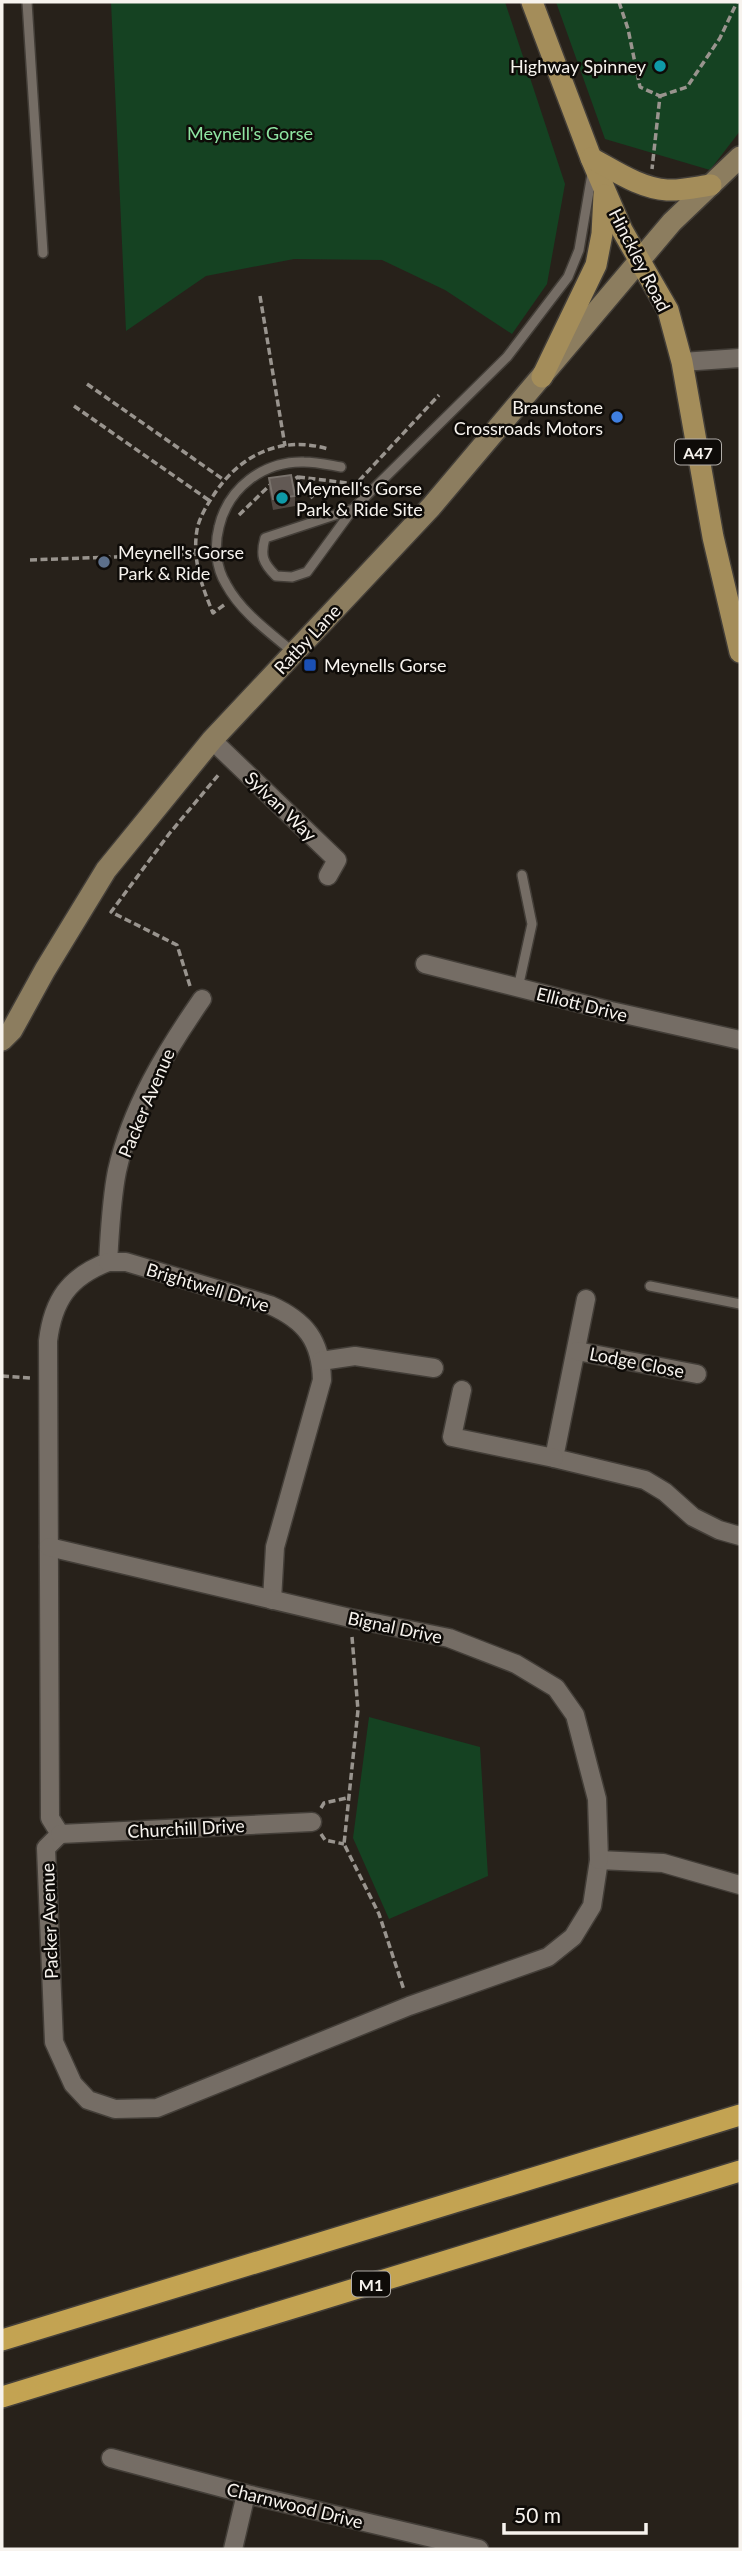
<svg xmlns="http://www.w3.org/2000/svg" width="742" height="2551" font-family="Lato,sans-serif">
  <style>
    .green { fill: #154222 }
    .lines { fill: none; stroke-linecap: round; stroke-linejoin: round }
    .lane-casing { stroke: #433e38; stroke-width: 12 }
    .street-casing { stroke: #433e38; stroke-width: 21 }
    .secondary-casing { stroke: #433e38; stroke-width: 24 }
    .primary-casing { stroke: #433e38; stroke-width: 24 }
    .highway-casing { stroke: #433e38; stroke-width: 24 }
    .path { stroke: #99948e; stroke-width: 3.5; stroke-dasharray: 7 3.5; stroke-linecap: butt }
    .lane { stroke: #756d65; stroke-width: 9 }
    .street { stroke: #756d65; stroke-width: 18 }
    .secondary { stroke: #8c7d5f; stroke-width: 21 }
    .primary { stroke: #a48d5a; stroke-width: 21 }
    .highway { stroke: #c3a352; stroke-width: 21 }
    .wall { fill: #504741 }
    .building { fill: #625954; stroke: #79726c; stroke-width: 2 }
    .culture-dot { fill: #0f9aa8; stroke: #0e0b08; stroke-width: 2.5 }
    .shop-dot { fill: #3f7fe0; stroke: #0e0b08; stroke-width: 2.5 }
    .service-dot { fill: #5c6f8a; stroke: #0e0b08; stroke-width: 2.5 }
    .transit-dot { fill: #1a4fb4; stroke: #0e0b08; stroke-width: 2.5 }
    .labels { text-anchor: middle; dominant-baseline: central; stroke-width: 5; stroke-linejoin: round; paint-order: stroke }
    .shield { fill: #0e0b08; stroke: #b1ada9; stroke-width: 2 }
    .shield-label { font-size: 16px; font-weight: bold; fill: #f7f3ee }
    .poi-label { font-size: 18px; fill: #f7f3ee; stroke: #0e0b08; text-anchor: start }
    .park-label { font-size: 18px; fill: #8fe5a2; stroke: #0e0b08 }
    .street-label { font-size: 18px; fill: #f7f3ee; stroke: #0e0b08 }
  </style>
  <rect width="100%" height="100%" fill="#27211a"/>
  <g class="green">
    <path d="M 111,2 L 505,2 L 565,184 L 547,284 L 512,334 L 445,290 L 382,260 L 294,259 L 206,276 L 126,331 Z"/>
    <path d="M 556,2 L 740,2 L 740,131 L 710,170 L 605,139 Z"/>
    <path d="M 369,1717 L 480,1747 L 488,1876 L 389,1919 L 353,1838 Z"/>
  </g>
  <g class="lines">
    <defs>
      <g id="lane">
        <path d="M 27,2 L 43,253"/>
        <path d="M 353,509 L 265,538 C 260,556 263,563 276,576 L 292,577 L 307,572 L 353,509 L 507,357 L 568,277 L 579,250 L 592,174"/>
        <path d="M 293,652 C 269,632 241,612 226,584 C 216,568 214,546 219,527 C 228,488 263,461 304,462 C 317,462 329,465 341,467"/>
        <path d="M 518,988 L 532,924 L 522,875"/>
        <path d="M 650,1286 L 740,1304"/>
      </g>
      <g id="street">
        <path d="M 682,362 L 740,358"/>
        <path d="M 212,740 L 337,860 L 328,876"/>
        <path d="M 425,964 L 611,1011 L 740,1040"/>
        <path d="M 202,999 C 166,1051 131,1108 117,1171 C 111,1201 110,1231 108,1262 C 69,1277 53,1300 48,1341 L 50,1818 L 60,1834 L 46,1848 L 54,2042 L 73,2084 L 88,2100 L 115,2109 L 157,2108 L 409,2006 L 548,1957 L 573,1937 L 592,1906 L 599,1860 L 663,1863 L 740,1885"/>
        <path d="M 108,1262 L 126,1262 L 270,1305 C 306,1321 321,1341 322,1380 L 275,1547 L 272,1600"/>
        <path d="M 586,1299 L 554,1458 L 645,1480 L 665,1492 L 693,1517 L 719,1530 L 740,1536"/>
        <path d="M 577,1351 L 697,1374"/>
        <path d="M 321,1361 L 355,1356 L 434,1368"/>
        <path d="M 462,1390 L 452,1437 L 554,1458"/>
        <path d="M 49,1547 L 350,1618 L 449,1638 L 516,1664 L 556,1688 L 575,1715 L 597,1799 L 599,1860"/>
        <path d="M 60,1834 L 312,1822"/>
        <path d="M 111,2458 L 246,2494 L 479,2549"/>
        <path d="M 233,2549 L 246,2494"/>
      </g>
      <path id="secondary" d="M 2,1040 L 12,1030 L 45,970 L 106,870 L 212,740 L 431,507 L 672,222 L 740,157"/>
      <g id="primary">
        <path d="M 532,2 L 591,158 L 622,230 L 668,310 L 682,362 L 713,537 L 740,652"/>
        <path d="M 591,158 C 614,170 639,188 667,190 C 681,191 697,187 711,185"/>
        <path d="M 542,377 L 596,265 L 602,234 L 604,195"/>
      </g>
      <g id="highway">
        <path d="M 2,2340 L 740,2115"/>
        <path d="M 2,2397 L 740,2171"/>
      </g>
    </defs>
    <use href="#lane" class="lane-casing"/>
    <use href="#street" class="street-casing"/>
    <use href="#secondary" class="secondary-casing"/>
    <use href="#primary" class="primary-casing"/>
    <use href="#highway" class="highway-casing"/>
    <g class="path">
      <path d="M 619,2 L 628,29 L 640,87 L 660,96 L 652,169"/>
      <path d="M 660,96 L 687,87 L 720,38 L 737,2"/>
      <path d="M 260,296 L 285,446"/>
      <path d="M 87,384 L 224,480"/>
      <path d="M 74,406 L 210,501"/>
      <path d="M 296,476 L 306,492 L 314,499"/>
      <path d="M 298,477 L 356,484 L 439,395"/>
      <path d="M 239,515 L 271,484"/>
      <path d="M 30,560 L 196,554"/>
      <path d="M 224,605 L 213,613 C 202,587 192,559 197,530 C 199,518 207,505 213,496 C 239,455 281,435 328,449"/>
      <path d="M 190,986 L 177,945 L 111,912 L 169,834 L 220,773"/>
      <path d="M 2,1376 L 31,1378"/>
      <path d="M 352,1637 L 358,1710 L 344,1844 L 379,1914 L 404,1990"/>
      <path d="M 321,1808 L 324,1803 L 347,1798"/>
      <path d="M 321,1834 L 325,1840 L 344,1844"/>
    </g>
    <use href="#lane" class="lane"/>
    <use href="#street" class="street"/>
    <use href="#secondary" class="secondary"/>
    <use href="#primary" class="primary"/>
    <use href="#highway" class="highway"/>
  </g>
  <path class="wall" d="M 269,478 L 295,496 L 295,506 L 273,510 L 269,489 Z"/>
  <path class="building" d="M 291,475 L 295,496 L 273,499 L 269,478 Z"/>
  <g class="culture-dot">
    <circle cx="660" cy="66" r="7"/>
    <circle cx="282" cy="498" r="7"/>
  </g>
  <circle class="shop-dot" cx="617" cy="417" r="7"/>
  <circle class="service-dot" cx="104" cy="562" r="7"/>
  <rect class="transit-dot" x="303" y="658" width="14" height="14" rx="3.5"/>
  <g class="labels">
    <g class="shield">
      <rect x="675" y="439.5" width="46" height="25" rx="5"/>
      <rect x="352" y="2271.5" width="38" height="25" rx="5"/>
    </g>
    <g class="shield-label">
      <text x="698" y="452">A47</text>
      <text x="371" y="2284">M1</text>
    </g>
    <g class="poi-label">
      <text x="646" y="66" text-anchor="end">Highway Spinney</text>
      <text x="603" y="407" text-anchor="end">Braunstone<tspan x="603" dy="21">Crossroads Motors</tspan></text>
      <text x="296" y="488">Meynell's Gorse<tspan x="296" dy="21">Park &amp; Ride Site</tspan></text>
      <text x="118" y="552">Meynell's Gorse<tspan x="118" dy="21">Park &amp; Ride</tspan></text>
      <text x="324" y="665">Meynells Gorse</text>
    </g>
    <g class="park-label">
      <text x="250" y="133">Meynell's Gorse</text>
    </g>
    <g class="street-label">
      <text transform="translate(640 260) rotate(63)">Hinckley Road</text>
      <text transform="translate(307 639) rotate(-47)">Ratby Lane</text>
      <text transform="translate(281 806) rotate(44)">Sylvan Way</text>
      <text transform="translate(582 1004) rotate(14)">Elliott Drive</text>
      <text transform="translate(146 1103) rotate(-67)">Packer Avenue</text>
      <text transform="translate(208 1287) rotate(17)">Brightwell Drive</text>
      <text transform="translate(637 1362) rotate(11)">Lodge Close</text>
      <text transform="translate(395 1627) rotate(12)">Bignal Drive</text>
      <text transform="translate(186 1828) rotate(-3)">Churchill Drive</text>
      <text transform="translate(49 1921) rotate(-92)">Packer Avenue</text>
      <text transform="translate(295 2505) rotate(14)">Charnwood Drive</text>
    </g>
  </g>
  <rect width="742" height="2551" fill="none" stroke="#f7f3ee" stroke-width="7"/>
  <path d="M504 2523v10h142v-10" fill="none" stroke="#f7f3ee" stroke-width="3.5"/>
  <text x="514" y="2523" font-size="21" fill="#f7f3ee" stroke="#0e0b08" stroke-width="5" paint-order="stroke">50 m</text>
</svg>
